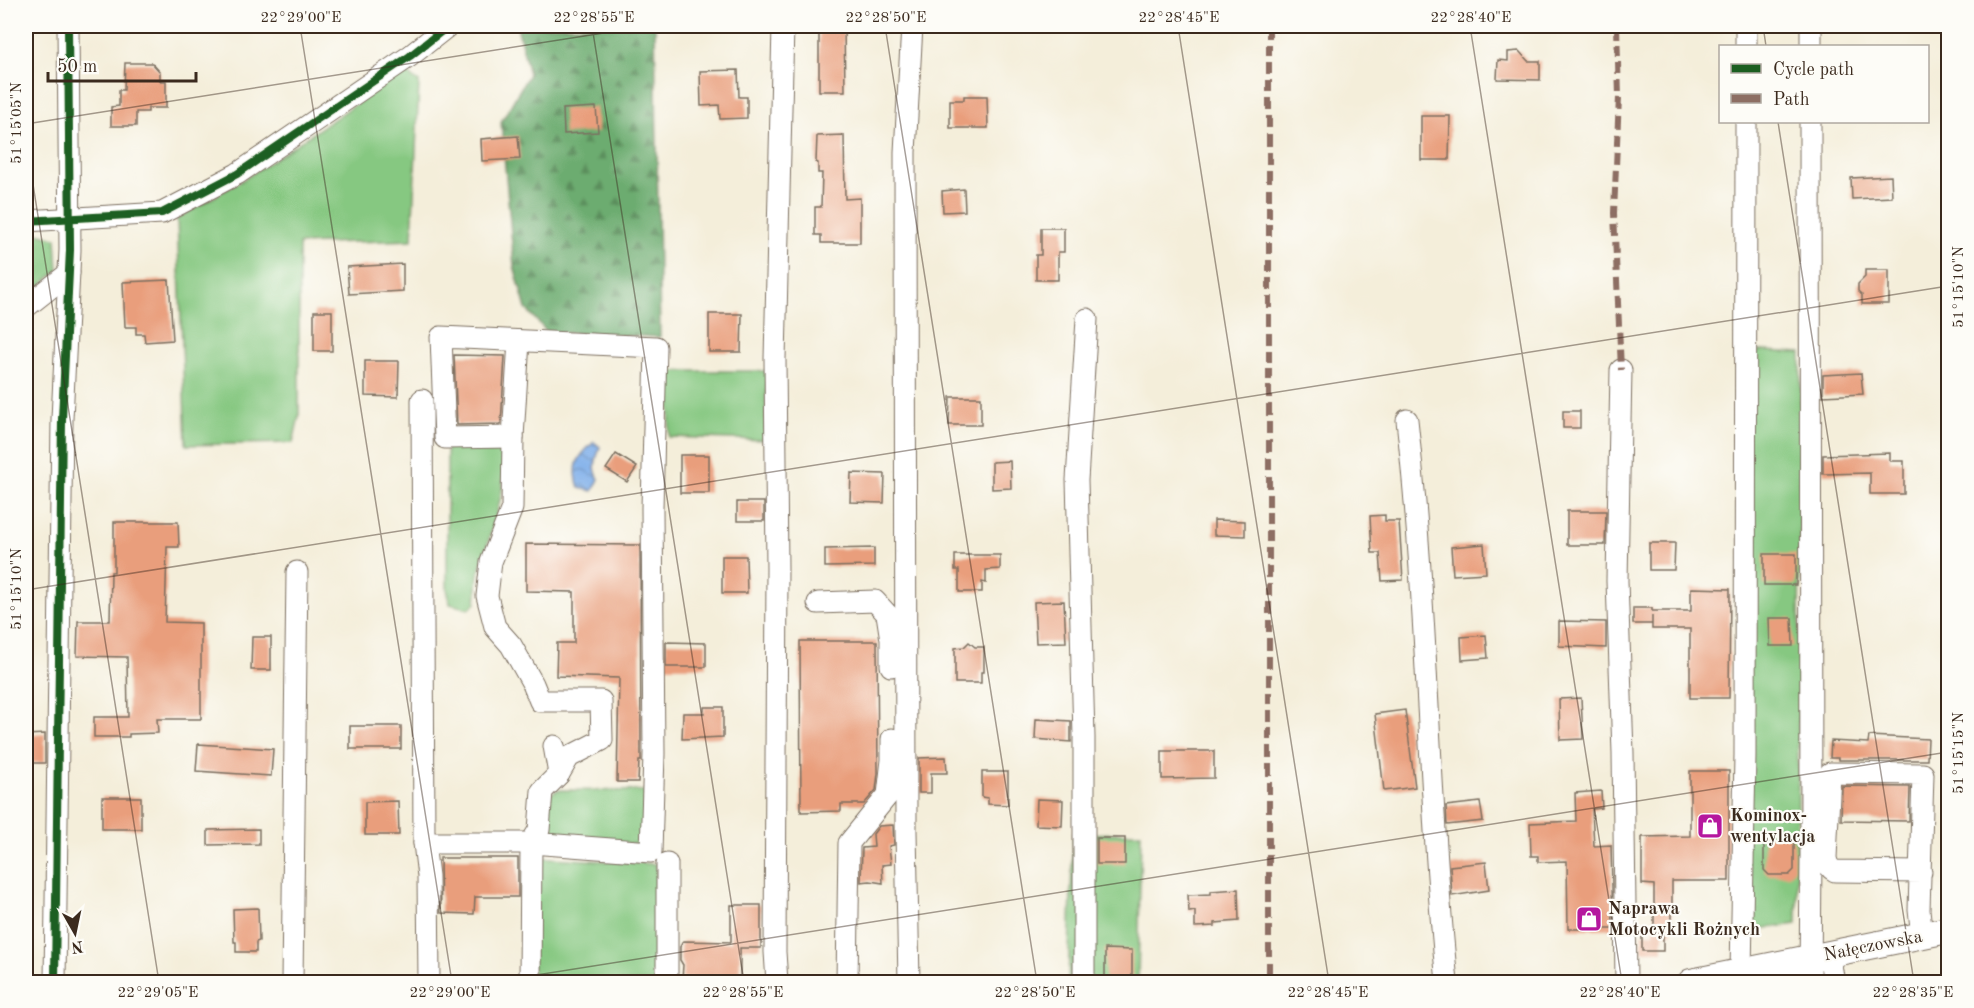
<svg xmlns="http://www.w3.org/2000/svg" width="1974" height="1008" font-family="'Old Standard TT',serif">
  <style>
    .grass { fill: #86c881; stroke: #607950; stroke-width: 1.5 }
    .forest { fill: url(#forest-firs); stroke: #546b46; stroke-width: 1.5 }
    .water { fill: url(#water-waves); stroke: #5d6c84; stroke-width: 1.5 }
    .building { fill: #e99e7c }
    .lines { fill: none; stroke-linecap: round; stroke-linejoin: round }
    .minor-casing { stroke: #7c6f60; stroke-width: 23 }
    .major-casing { stroke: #7c6f60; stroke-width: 28 }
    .minor { stroke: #fff; stroke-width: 21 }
    .major { stroke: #fff; stroke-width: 26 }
    .quiet { stroke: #8d6e63; stroke-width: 6; stroke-dasharray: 12 6; stroke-linecap: butt }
    .cycleway-casing { stroke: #fdfcf7; stroke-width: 11 }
    .cycleway { stroke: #1b5e20; stroke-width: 8 }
    .ticks { fill: none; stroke: #3b2a1e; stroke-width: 1.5; stroke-opacity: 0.45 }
    .labels { text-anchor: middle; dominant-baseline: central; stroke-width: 4.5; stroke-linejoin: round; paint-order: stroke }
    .poi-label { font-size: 18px; font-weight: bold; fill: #3b2a1e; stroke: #fdfcf7; text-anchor: start }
    .street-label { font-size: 18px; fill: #3b2a1e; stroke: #fdfcf7 }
    .neatline { fill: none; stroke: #3b2a1e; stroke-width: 2 }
    .ticks-label { font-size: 15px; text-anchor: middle; fill: #3b2a1e }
  </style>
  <defs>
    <pattern id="forest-firs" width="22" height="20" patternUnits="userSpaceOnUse" patternTransform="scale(1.5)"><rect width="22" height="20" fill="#6cac6f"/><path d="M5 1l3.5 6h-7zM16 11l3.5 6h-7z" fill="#5a8c5b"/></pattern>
    <pattern id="water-waves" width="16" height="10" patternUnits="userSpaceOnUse" patternTransform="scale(1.5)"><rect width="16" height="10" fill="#7fafea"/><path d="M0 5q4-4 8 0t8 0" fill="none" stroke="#698fbd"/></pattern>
  </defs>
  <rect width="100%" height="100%" fill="#fdfcf7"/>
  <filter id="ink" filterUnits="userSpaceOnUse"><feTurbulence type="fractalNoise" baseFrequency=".0167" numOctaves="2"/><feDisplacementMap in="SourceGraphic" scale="12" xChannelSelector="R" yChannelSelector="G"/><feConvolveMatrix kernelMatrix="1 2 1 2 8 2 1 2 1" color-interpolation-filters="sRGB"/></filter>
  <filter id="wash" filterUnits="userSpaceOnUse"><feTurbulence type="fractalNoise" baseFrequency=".008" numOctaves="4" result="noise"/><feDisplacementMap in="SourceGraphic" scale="24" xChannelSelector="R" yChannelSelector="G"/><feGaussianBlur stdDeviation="1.35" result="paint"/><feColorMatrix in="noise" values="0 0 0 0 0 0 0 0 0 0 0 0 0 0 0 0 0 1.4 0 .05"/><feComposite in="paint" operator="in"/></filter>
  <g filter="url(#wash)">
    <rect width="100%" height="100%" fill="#f4eeda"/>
    <g class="grass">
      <path d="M 404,72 L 419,82 L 412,240 L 299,244 L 299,416 L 293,443 L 186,445 L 177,219 L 246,178 Z"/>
      <path d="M 26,230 L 56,238 L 58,271 L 26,297 Z"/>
      <path d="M 1744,350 L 1801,353 L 1797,924 L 1742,931 Z"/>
      <path d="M 671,371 L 767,371 L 765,440 L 669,437 Z"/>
      <path d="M 499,445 C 516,474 486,543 478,575 C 477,584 477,594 476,603 L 469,609 L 450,604 L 447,589 L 447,446 Z"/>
      <path d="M 557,790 L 645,791 L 643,844 L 544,840 L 548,796 Z"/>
      <path d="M 1141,833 L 1138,982 L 1068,982 L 1073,834 Z"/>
      <path d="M 533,857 L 656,864 L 655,982 L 533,982 Z"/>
    </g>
    <path class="forest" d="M 517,26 L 655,26 L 660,337 L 547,332 L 526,309 L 514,266 L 501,122 L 529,74 Z"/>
    <path class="water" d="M 594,442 L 600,447 C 596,460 592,467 599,479 L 593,491 L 579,488 C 572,466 577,457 594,442 Z"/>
    <g id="blocks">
      <g class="building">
        <path d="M 819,26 L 844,26 L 845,91 L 819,91 Z"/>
        <path d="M 1519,51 L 1528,61 L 1540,61 L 1540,80 L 1497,79 L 1498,60 L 1508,61 L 1508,52 Z"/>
        <path d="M 125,63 L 152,63 L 160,72 L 160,81 L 166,81 L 166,108 L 148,108 L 148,112 L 136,112 L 136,126 L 111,126 L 111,107 L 119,106 L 119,90 L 124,90 Z"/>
        <path d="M 738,70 L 739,97 L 747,97 L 747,118 L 720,119 L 719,105 L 701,106 L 700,71 Z"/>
        <path d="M 964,96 L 987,96 L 988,128 L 950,128 L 950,100 L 964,100 Z"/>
        <path d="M 596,107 L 598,132 L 564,134 L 563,109 Z"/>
        <path d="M 1421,116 L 1450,116 L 1449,160 L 1421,160 Z"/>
        <path d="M 844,135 L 845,199 L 860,198 L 860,243 L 821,243 L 821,235 L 815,235 L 815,207 L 821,207 L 822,173 L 818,173 L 818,163 L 816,162 L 817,136 Z"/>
        <path d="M 518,136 L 520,159 L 482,161 L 481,139 Z"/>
        <path d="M 1891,176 L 1892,197 L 1852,199 L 1851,178 Z"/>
        <path d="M 964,189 L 965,211 L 943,212 L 942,191 Z"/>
        <path d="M 1041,228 L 1064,228 L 1064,252 L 1058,252 L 1058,280 L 1036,280 L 1036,255 L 1041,255 Z"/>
        <path d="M 403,264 L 403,291 L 349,294 L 347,267 Z"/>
        <path d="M 1865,270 L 1889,270 L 1889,304 L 1862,304 L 1862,295 L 1858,291 L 1858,284 L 1865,277 Z"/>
        <path d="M 169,280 L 173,340 L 145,342 L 144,334 L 136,334 L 136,327 L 125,327 L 123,282 Z"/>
        <rect x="314" y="311" width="18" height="40"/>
        <path d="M 709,314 L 742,314 L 741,352 L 709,352 Z"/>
        <path d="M 454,355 L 505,356 L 501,424 L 457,425 Z"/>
        <path d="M 365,361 L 399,361 L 398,397 L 365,396 Z"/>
        <path d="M 1861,373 L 1863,394 L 1823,396 L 1823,375 Z"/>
        <path d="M 950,397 L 981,397 L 981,425 L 949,425 Z"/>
        <rect x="1563" y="411" width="17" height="17"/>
        <path d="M 1890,453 L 1890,461 L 1904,461 L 1904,494 L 1870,494 L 1870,473 L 1823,474 L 1823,455 Z"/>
        <path d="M 616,454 L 637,467 L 627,482 L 606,469 Z"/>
        <rect x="680" y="455" width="29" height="38"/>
        <path d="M 1010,461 L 1011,488 L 992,489 L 992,462 Z"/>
        <path d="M 851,473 L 885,474 L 884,503 L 850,502 Z"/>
        <rect x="737" y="502" width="27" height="19"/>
        <path d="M 1567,511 L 1606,511 L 1605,545 L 1567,545 Z"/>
        <path d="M 1385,515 L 1385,521 L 1399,521 L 1403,580 L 1382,581 L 1380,553 L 1372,553 L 1370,516 Z"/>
        <path d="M 1214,520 L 1245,521 L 1245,536 L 1214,535 Z"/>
        <path d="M 114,522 L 178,522 L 179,547 L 167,547 L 165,622 L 201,623 L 201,719 L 157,719 L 158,733 L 129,734 L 129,737 L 94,737 L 94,717 L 128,717 L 127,657 L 77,656 L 78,621 L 110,621 L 111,572 L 114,572 Z"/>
        <path d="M 1649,543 L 1675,543 L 1674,570 L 1649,570 Z"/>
        <path d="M 526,544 L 640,545 L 641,754 L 641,761 L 639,761 L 638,782 L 617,782 L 619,678 L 556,676 L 557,643 L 574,643 L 574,592 L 526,591 Z"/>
        <path d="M 1484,544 L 1486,573 L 1453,575 L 1451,547 Z"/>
        <path d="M 874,548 L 874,566 L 825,567 L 825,549 Z"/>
        <rect x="1764" y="554" width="32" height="31"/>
        <path d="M 955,555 L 1000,555 L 1000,569 L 986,570 L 986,583 L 982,582 L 982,592 L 959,592 L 959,570 L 955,570 Z"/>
        <path d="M 722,556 L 746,556 L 747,593 L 722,593 Z"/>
        <path d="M 1691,588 L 1730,589 L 1729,698 L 1690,698 L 1690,629 L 1652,629 L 1652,616 L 1652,624 L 1633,624 L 1633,608 L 1652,608 L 1652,611 L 1691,611 Z"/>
        <path d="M 1064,601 L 1066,642 L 1036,643 L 1034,602 Z"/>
        <path d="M 1769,618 L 1792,618 L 1793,646 L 1770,646 Z"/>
        <path d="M 1559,621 L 1606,622 L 1606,648 L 1559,646 Z"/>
        <path d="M 1486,635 L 1488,658 L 1462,660 L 1461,637 Z"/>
        <path d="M 252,637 L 271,637 L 271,670 L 251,670 Z"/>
        <path d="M 800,641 L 877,641 L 878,773 L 876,790 L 864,804 L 841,804 L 841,811 L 801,812 Z"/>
        <path d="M 666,642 L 706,643 L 706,667 L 666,667 Z"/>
        <path d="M 969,642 L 975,647 L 984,647 L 984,672 L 981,672 L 981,683 L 955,683 L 955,648 L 964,647 Z"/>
        <path d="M 1581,698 L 1583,739 L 1560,740 L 1559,699 Z"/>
        <path d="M 704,707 L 723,707 L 723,737 L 682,739 L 683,713 L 704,713 Z"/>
        <path d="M 1405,710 L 1415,787 L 1384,791 L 1375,714 Z"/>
        <path d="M 1036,719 L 1071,721 L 1071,742 L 1035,739 Z"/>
        <rect x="350" y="726" width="51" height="23"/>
        <path d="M 45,734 L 45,763 L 26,763 L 26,735 Z"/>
        <path d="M 1869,736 L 1928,739 L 1927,760 L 1838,760 L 1838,758 L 1830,758 L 1831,741 L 1868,743 Z"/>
        <path d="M 198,744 L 273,749 L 271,776 L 196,771 Z"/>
        <path d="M 1162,751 L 1214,751 L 1214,778 L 1162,779 Z"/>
        <path d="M 946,757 L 947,773 L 931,773 L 931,793 L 919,793 L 919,758 Z"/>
        <path d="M 1690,771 L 1729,771 L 1729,881 L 1672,881 L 1672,933 L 1654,933 L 1654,885 L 1642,884 L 1642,837 L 1690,836 Z"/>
        <path d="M 982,772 L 1008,772 L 1008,805 L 988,804 L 988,798 L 982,797 Z"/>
        <path d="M 1842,786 L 1910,787 L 1909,821 L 1841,820 Z"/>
        <path d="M 1601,791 L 1602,808 L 1592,809 L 1594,846 L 1611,845 L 1613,929 L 1568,929 L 1567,861 L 1538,862 L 1538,856 L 1531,856 L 1530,823 L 1576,821 L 1575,793 Z"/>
        <rect x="102" y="797" width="39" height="32"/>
        <path d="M 1037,799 L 1063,800 L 1062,826 L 1036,825 Z"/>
        <path d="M 398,801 L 399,835 L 365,835 L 365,802 Z"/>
        <path d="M 1480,802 L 1483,821 L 1447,825 L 1446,806 Z"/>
        <path d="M 893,825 L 894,845 L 889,846 L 891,864 L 882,865 L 883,883 L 870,881 L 861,882 L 862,848 L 874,847 L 873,834 L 879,826 Z"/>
        <path d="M 259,829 L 259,844 L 208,845 L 208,830 Z"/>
        <path d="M 1764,836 L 1788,836 L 1794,842 L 1794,870 L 1789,875 L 1769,875 L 1764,870 Z"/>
        <rect x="1097" y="838" width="28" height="26"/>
        <path d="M 440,858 L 518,858 L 518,897 L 475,897 L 474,914 L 441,913 Z"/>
        <path d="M 1486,862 L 1489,890 L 1452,896 L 1450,866 Z"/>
        <path d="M 1238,889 L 1239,921 L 1215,923 L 1215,926 L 1195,927 L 1195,911 L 1189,912 L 1188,895 L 1211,894 L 1211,891 Z"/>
        <path d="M 731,905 L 761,905 L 761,948 L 740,948 L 740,979 L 682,979 L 683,965 L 680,960 L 680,947 L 683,941 L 731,942 Z"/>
        <path d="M 258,908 L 259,941 L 256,942 L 256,952 L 236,952 L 236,942 L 234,942 L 233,909 Z"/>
        <rect x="1642" y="933" width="21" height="18"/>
        <path d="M 1105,949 L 1132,950 L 1132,982 L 1105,982 Z"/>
      </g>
    </g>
  </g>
  <g filter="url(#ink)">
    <use href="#blocks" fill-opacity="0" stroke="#7c6f60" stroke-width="1.5"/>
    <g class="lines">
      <defs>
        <g id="minor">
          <path d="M 1746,46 L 1746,26"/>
          <path d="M 1811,46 L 1811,26"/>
          <path d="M 26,221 L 162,213 L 237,174 L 410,56 L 448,26"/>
          <path d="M 26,307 L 69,273"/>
          <path d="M 519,341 L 513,437 L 512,508 L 491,562 L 487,596 L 495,627 L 511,645 L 533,684 L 540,701 L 601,701 L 602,740 L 569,757 L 559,774"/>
          <path d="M 1621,370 L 1617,581 L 1623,753 L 1626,982"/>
          <path d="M 422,400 L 424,843 L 428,876 L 429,982"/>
          <path d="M 1407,420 C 1428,607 1428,796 1447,982"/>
          <path d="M 513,437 L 445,438 L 441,337 L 656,347 L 652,508 L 654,754 L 651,852 L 531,843 L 539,830 L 542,791 L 559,774 L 554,746"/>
          <path d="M 818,603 L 875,601 L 887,614 L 891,640 L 891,666"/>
          <path d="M 424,843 L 531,843 L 530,982"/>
          <path d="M 1921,872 L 1835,871 C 1829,868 1827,864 1826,858 L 1830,773 L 1923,774 L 1919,910 L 1922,936"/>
          <path d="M 1829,954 L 1834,982"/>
          <path d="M 1741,972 L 1745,755 L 1746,122"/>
          <path d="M 55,982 L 62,419 L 70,250 L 68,26"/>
          <path d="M 292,982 L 297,572"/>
          <path d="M 667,982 L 667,864"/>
          <path d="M 777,982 L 775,952 L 777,568 L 775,359 L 783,26"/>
          <path d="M 847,982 L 849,843 L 888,795 L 892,760 L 892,739"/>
          <path d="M 909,982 L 906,832 L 905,152 L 912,26"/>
          <path d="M 1084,982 L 1084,737 L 1077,480 L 1087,319"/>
          <path d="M 1810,982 L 1811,854 L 1810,122"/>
        </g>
        <path id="major" d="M 1691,982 L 1948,930"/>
      </defs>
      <use href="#minor" class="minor-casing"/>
      <use href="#major" class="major-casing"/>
      <use href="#minor" class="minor"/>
      <use href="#major" class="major"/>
      <g class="quiet">
        <path d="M 1269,26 L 1269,982"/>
        <path d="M 1617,26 L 1619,97 L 1614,213 L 1621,370"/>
      </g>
      <defs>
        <g id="cycleway">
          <path d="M 26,221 L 162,213 L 237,174 L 410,56 L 448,26"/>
          <path d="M 55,982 L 62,419 L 70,250 L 68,26"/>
        </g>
      </defs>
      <use href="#cycleway" class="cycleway-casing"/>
      <use href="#cycleway" class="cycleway"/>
    </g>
  </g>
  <path class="ticks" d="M 300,26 L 452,982M 592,26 L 744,982M 885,26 L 1037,982M 1178,26 L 1329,982M 1470,26 L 1622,982M 1763,26 L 1766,46M 1778,122 L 1914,982M 26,124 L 648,26M 26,140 L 159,982M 26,590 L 1948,286M 492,982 L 1948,752"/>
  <defs>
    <symbol id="shop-square" viewBox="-11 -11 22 22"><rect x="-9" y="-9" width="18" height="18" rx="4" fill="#b5179e" stroke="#fdfcf7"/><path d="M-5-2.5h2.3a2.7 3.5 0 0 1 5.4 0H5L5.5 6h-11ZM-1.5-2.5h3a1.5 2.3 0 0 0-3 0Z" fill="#fff"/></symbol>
  </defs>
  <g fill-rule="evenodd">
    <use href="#shop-square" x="1695" y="811" width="30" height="30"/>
    <use href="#shop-square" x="1574" y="904" width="30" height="30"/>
  </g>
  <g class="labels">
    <g class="poi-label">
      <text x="1730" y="816">Kominox-<tspan x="1730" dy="21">wentylacja</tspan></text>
      <text x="1608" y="909">Naprawa<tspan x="1608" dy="21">Motocykli Rożnych</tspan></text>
    </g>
    <g class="street-label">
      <text transform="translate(1873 946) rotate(-11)">Nałęczowska</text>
    </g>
  </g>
  <rect width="1974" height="1008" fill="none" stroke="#fdfcf7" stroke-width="66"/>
  <rect x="1719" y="45" width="210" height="78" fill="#fdfcf7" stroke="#afa8a0" stroke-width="1.5"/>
  <rect x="1731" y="64" width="30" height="9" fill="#1b5e20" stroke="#afa8a0" stroke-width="1.5"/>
  <text x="1773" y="75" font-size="18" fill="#3b2a1e">Cycle path</text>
  <rect x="1731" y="94" width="30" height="9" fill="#8d6e63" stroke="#afa8a0" stroke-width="1.5"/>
  <text x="1773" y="105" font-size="18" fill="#3b2a1e">Path</text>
  <g transform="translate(75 933) rotate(171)" stroke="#fdfcf7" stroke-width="4.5" paint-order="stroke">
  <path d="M0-4.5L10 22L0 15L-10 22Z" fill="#3b2a1e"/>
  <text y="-9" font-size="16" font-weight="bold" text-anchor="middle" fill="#3b2a1e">N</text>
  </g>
  <path d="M48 72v9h148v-9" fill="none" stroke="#3b2a1e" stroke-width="3"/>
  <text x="57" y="72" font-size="18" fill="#3b2a1e" stroke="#fdfcf7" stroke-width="4.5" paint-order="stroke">50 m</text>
  <rect x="33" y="33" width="1908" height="942" class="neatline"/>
  <g class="ticks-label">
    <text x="301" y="22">22°29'00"E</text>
    <text x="594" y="22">22°28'55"E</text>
    <text x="886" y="22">22°28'50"E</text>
    <text x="1179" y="22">22°28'45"E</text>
    <text x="1471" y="22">22°28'40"E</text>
    <text transform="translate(16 123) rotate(-90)" y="5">51°15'05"N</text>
    <text transform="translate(1958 287) rotate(-90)" y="5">51°15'10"N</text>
    <text transform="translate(16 589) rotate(-90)" y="5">51°15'10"N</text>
    <text transform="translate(1958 753) rotate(-90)" y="5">51°15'15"N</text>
    <text x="158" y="997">22°29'05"E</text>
    <text x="450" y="997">22°29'00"E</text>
    <text x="743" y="997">22°28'55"E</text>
    <text x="1035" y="997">22°28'50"E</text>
    <text x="1328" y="997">22°28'45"E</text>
    <text x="1620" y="997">22°28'40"E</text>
    <text x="1913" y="997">22°28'35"E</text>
  </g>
</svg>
